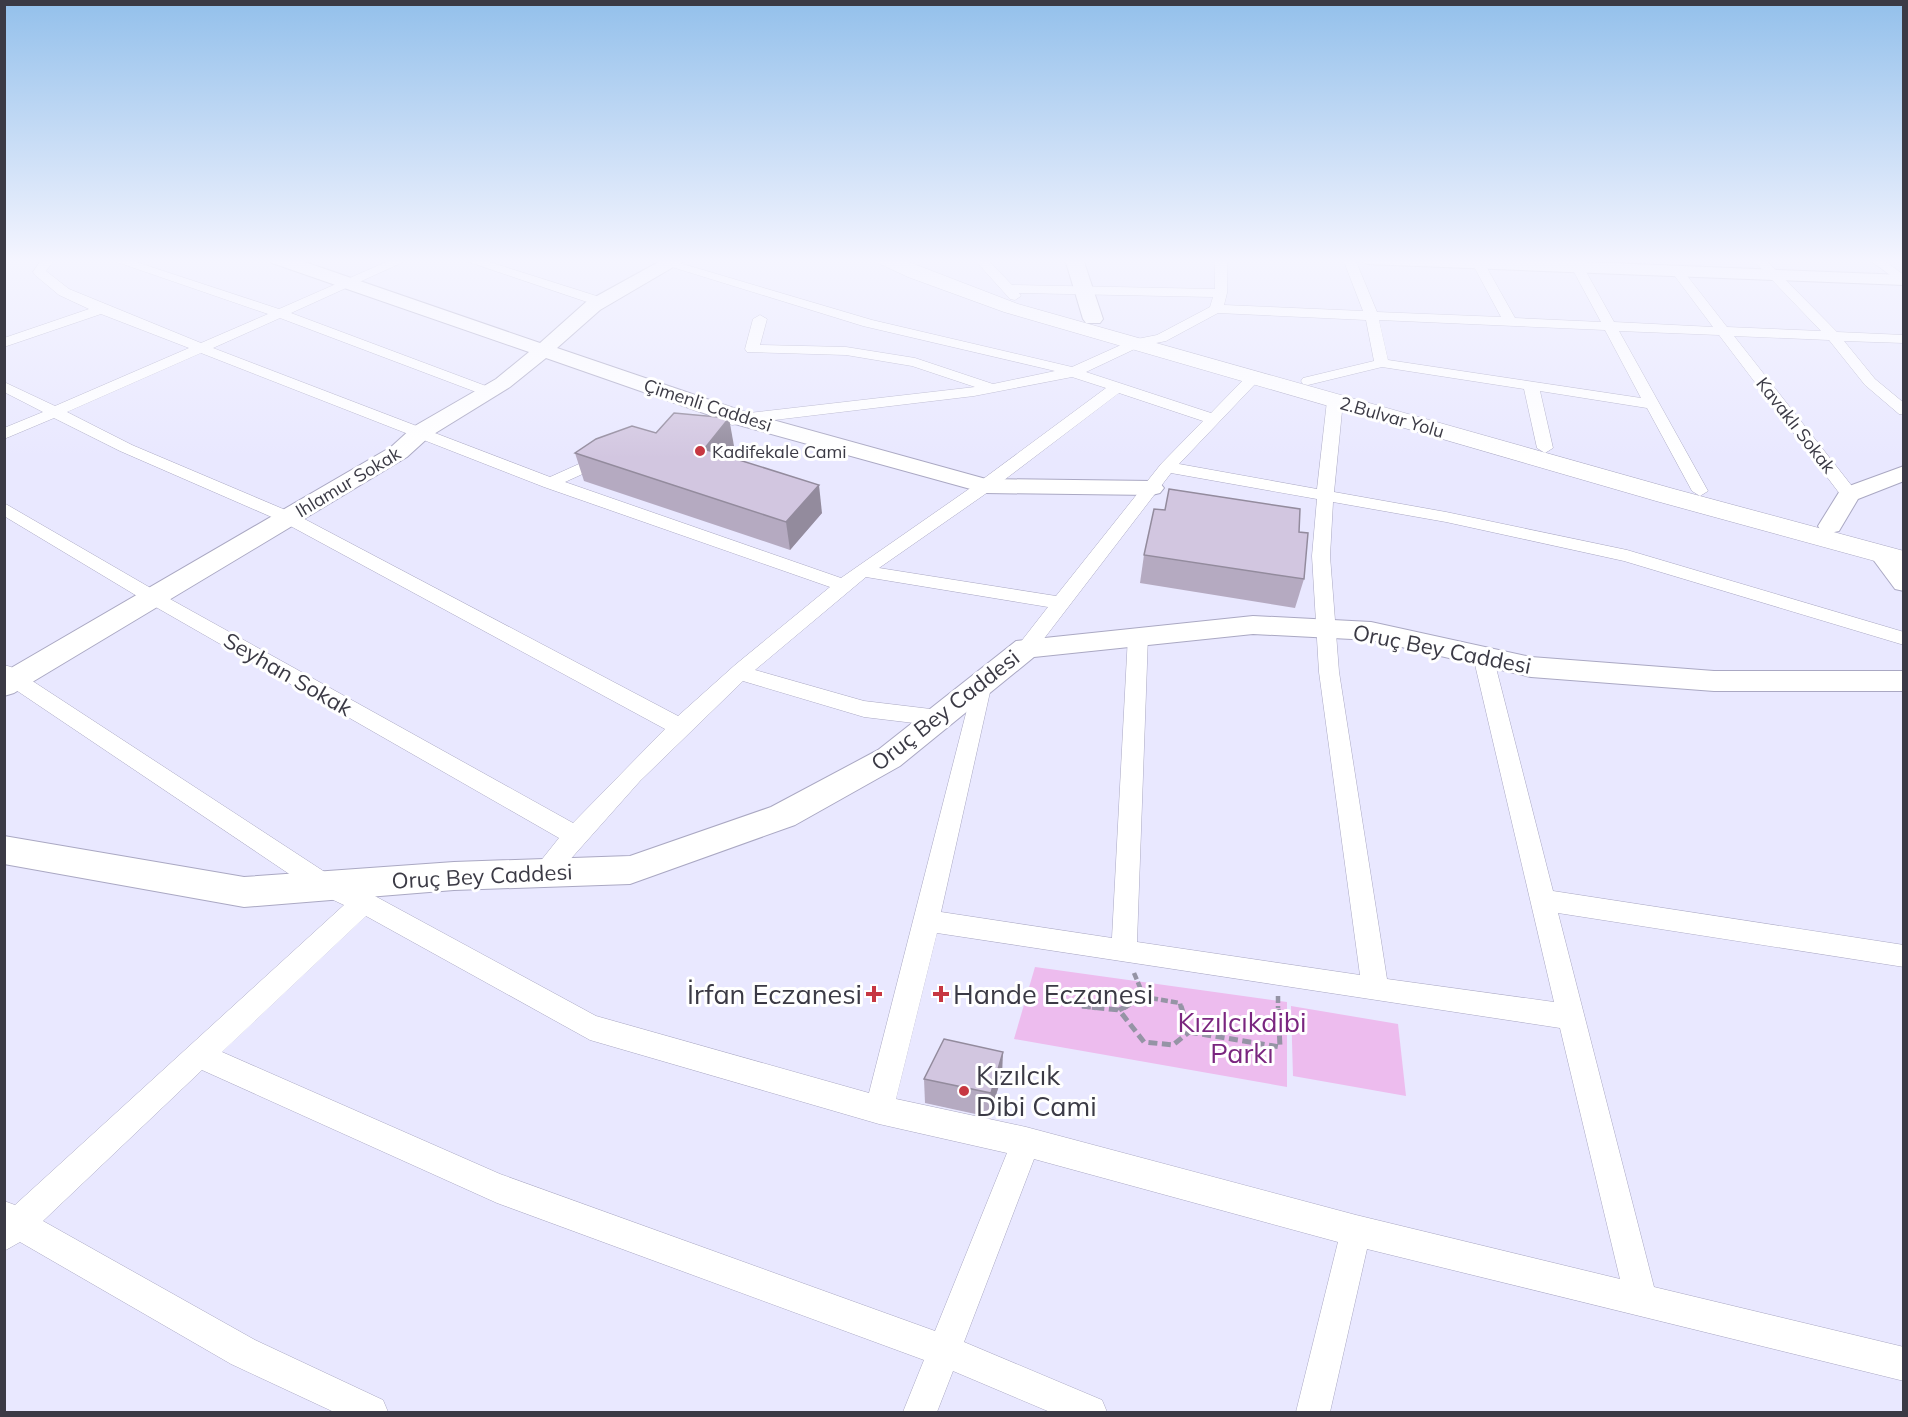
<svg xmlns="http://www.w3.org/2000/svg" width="1908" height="1417" font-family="Mulish,sans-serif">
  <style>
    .green { fill: #edbcee }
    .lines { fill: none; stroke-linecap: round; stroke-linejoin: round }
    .street-casing { stroke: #aaa8c3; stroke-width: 1 }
    .secondary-casing { stroke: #aaa8c3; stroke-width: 2 }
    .primary-casing { stroke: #aaa8c3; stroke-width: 1 }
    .path-far1 { stroke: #9594a5; stroke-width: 4.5; stroke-dasharray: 7 3; stroke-linecap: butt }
    .path { stroke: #9594a5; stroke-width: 5; stroke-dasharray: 9 4.5; stroke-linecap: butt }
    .street { fill: #fff; fill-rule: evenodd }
    .secondary { fill: #fff; fill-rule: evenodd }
    .primary { fill: #fff; fill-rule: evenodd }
    .wall { fill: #b5aac1 }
    .shaded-wall { fill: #938b9d }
    .building { fill: #d2c6e0; stroke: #938b9d; stroke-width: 1.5 }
    .poi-dot { fill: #c73741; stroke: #fff; stroke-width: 2 }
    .labels { text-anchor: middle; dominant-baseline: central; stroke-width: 6; stroke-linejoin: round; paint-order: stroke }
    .far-street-label { font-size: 18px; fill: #3b3a45; stroke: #fff }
    .far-poi-label { font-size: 18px; fill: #3b3a45; stroke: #fff; text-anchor: start }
    .street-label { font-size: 22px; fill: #3b3a45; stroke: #fff }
    .near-poi-label { font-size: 27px; fill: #3b3a45; stroke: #fff; text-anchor: start }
    .near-park-label { font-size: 27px; fill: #7a267f; stroke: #fff }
  </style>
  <rect width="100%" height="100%" fill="#e9e8ff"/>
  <g class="green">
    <path d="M 1035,967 L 1287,1002 L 1287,1087 L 1014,1039 Z"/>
    <path d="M 1291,1006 L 1398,1024 L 1406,1096 L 1293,1076 Z"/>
  </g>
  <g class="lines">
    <defs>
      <g id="street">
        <path d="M 42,259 L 55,259 L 46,271 L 69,289 L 201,343 L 268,314 L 108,259 L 127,259 L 279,309 L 393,259 L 410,259 L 291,313 L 494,389 L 496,392 L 494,395 L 484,395 L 280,318 L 213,348 L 550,477 L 599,455 L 611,455 L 613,458 L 611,461 L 565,482 L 841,578 L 979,482 L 1106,388 L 1072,377 L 974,396 L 732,425 L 727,423 L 724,420 L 727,417 L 732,415 L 975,387 L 912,366 L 846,355 L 747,352 L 745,349 L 753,319 L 760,315 L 767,319 L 760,345 L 846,347 L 915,358 L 993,384 L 1055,371 L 863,326 L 646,259 L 666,259 L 872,320 L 1072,367 L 1132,340 L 1157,335 L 1210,307 L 1213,297 L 1019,293 L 1021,296 L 1015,300 L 1010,299 L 974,259 L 987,259 L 1012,285 L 1215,289 L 1215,259 L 1227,259 L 1227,293 L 1224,305 L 1363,311 L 1343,259 L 1355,259 L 1377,312 L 1501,317 L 1470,259 L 1482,259 L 1515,318 L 1601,322 L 1567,259 L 1579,259 L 1614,322 L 1713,327 L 1671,271 L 1677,267 L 1681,268 L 1727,327 L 1821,331 L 1752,259 L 1765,259 L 1837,332 L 1904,335 L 1904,343 L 1844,341 L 1875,379 L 1904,403 L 1904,415 L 1899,414 L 1865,385 L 1829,340 L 1734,336 L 1855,490 L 1857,494 L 1855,498 L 1843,498 L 1719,335 L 1619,331 L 1708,491 L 1700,496 L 1692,491 L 1647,408 L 1540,391 L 1553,448 L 1545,453 L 1537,448 L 1524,389 L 1382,367 L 1308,385 L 1303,384 L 1301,381 L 1303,378 L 1374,361 L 1366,320 L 1218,313 L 1166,341 L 1141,346 L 1086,372 L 1211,413 L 1249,374 L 1259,374 L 1261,377 L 1259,380 L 1179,464 L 1317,489 L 1327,401 L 1335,396 L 1343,401 L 1334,492 L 1446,512 L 1627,550 L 1904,632 L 1904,645 L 1624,561 L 1446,522 L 1333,502 L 1330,556 L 1339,672 L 1387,979 L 1554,1002 L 1473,656 L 1476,651 L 1483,649 L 1490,651 L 1493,656 L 1553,891 L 1904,945 L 1904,967 L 1558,913 L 1654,1287 L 1904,1347 L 1904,1381 L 1367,1249 L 1330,1412 L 1296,1412 L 1338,1242 L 1034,1159 L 964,1342 L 1102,1400 L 1107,1412 L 1050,1412 L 953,1371 L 937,1412 L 903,1412 L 924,1360 L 497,1203 L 202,1070 L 43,1221 L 255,1340 L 383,1400 L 388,1412 L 334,1412 L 231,1364 L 20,1242 L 4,1251 L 4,1201 L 15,1205 L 344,905 L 316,892 L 4,682 L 4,665 L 11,667 L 334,878 L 373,895 L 596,1016 L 869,1093 L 975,678 L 982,676 L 989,678 L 992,683 L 941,912 L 1112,938 L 1128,636 L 1131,631 L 1138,629 L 1145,631 L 1148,636 L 1137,942 L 1360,975 L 1319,672 L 1312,556 L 1317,499 L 1171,473 L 1033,653 L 1026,655 L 1019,653 L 1016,648 L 1048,607 L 866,577 L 755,670 L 864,701 L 939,710 L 946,713 L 950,718 L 946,723 L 939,726 L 864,717 L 743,681 L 640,781 L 552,880 L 543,883 L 534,880 L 531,873 L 559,838 L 147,602 L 4,516 L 4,503 L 161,594 L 573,823 L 665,729 L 283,522 L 120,451 L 54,418 L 4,439 L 4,428 L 43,412 L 4,392 L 4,382 L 55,406 L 189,348 L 101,314 L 4,347 L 4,338 L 89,309 L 59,295 L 35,275 L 33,272 ZM 1379,320 L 1605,330 L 1641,398 L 1388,360 ZM 201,353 L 544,487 L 830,587 L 735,665 L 678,716 L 295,514 L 132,445 L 67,412 ZM 1119,393 L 1203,421 L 1161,464 L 1056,596 L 879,568 L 991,490 ZM 366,916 L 590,1040 L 879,1124 L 1007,1153 L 935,1331 L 500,1174 L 222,1052 ZM 937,933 L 1560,1028 L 1620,1279 L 1356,1215 L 1026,1127 L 896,1099 Z"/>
        <path d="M 460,259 L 480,259 L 606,299 L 608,302 L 601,306 L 596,305 Z"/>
        <path d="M 1868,259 L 1882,259 L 1904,275 L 1904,285 Z"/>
      </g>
      <g id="secondary">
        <path d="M 269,259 L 296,259 L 540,343 L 586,302 L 664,259 L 687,259 L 600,310 L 557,348 L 751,414 L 986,479 L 1152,481 L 1160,483 L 1164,488 L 1160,493 L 1152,495 L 985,493 L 735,424 L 546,358 L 510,387 L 429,437 L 407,457 L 14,693 L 4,696 L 4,672 L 391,447 L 413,427 L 496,379 L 529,352 L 272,263 Z"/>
        <path d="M 1065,259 L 1083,259 L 1103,319 L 1100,323 L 1086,323 L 1083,319 Z"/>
        <path d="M 1358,259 L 1510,259 L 1904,275 L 1904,285 L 1367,264 Z"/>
        <path d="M 1904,466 L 1904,481 L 1858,499 L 1839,531 L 1830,533 L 1821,531 L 1818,526 L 1841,489 Z"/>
        <path d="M 1882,546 C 1904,552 1904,572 1904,591 L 1895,589 L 1869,554 L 1873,548 Z"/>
        <path d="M 1253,616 L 1371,622 L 1531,657 L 1714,671 L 1904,671 L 1904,691 L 1714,691 L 1531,677 L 1371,640 L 1253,634 L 1034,657 L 900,766 L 795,825 L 630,884 L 454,890 L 244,907 L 4,864 L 4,836 L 244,877 L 454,862 L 630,856 L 771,807 L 878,750 L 1016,641 Z"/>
      </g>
      <path id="primary" d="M 876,259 L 901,259 L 1018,304 L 1674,489 L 1904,551 L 1904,569 L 1656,501 L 1004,312 L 908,277 L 878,263 Z"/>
    </defs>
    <use href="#street" class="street-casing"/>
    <use href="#secondary" class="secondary-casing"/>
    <use href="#primary" class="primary-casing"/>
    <g class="path-far1">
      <path d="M 1134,973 L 1144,997"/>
      <path d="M 1278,996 L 1278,1008"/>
      <path d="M 1082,1006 L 1096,1008"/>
      <path d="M 1124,1008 L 1144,997 L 1180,1003 L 1181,1008"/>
    </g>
    <g class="path">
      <path d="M 1082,1006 L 1119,1010"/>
      <path d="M 1127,1006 L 1119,1010 L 1144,1042 L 1173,1045 L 1189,1032"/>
      <path d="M 1181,1006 L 1189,1032"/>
      <path d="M 1189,1032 L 1280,1047 L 1278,1006"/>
    </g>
    <use href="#street" class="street"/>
    <use href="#secondary" class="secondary"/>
    <use href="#primary" class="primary"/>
  </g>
  <g class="wall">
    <path d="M 656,433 L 734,446 L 726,456 L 822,513 L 790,550 L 584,481 L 575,453 Z"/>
    <path d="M 1299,532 L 1304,579 L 1295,608 L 1140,583 L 1144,555 Z"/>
    <path d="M 1002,1076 L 989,1117 L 925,1103 L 924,1079 Z"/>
  </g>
  <g class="shaded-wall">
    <path d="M 729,418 L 734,446 L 710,476 L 704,449 Z"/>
    <path d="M 819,485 L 822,513 L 790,550 L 786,522 Z"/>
    <path d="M 1003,1052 L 1002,1076 L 989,1117 L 991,1093 Z"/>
  </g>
  <g class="building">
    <path d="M 674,413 L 729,418 L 704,449 L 819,485 L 786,522 L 575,453 L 596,439 L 632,426 L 656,433 Z"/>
    <path d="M 1169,489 L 1300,509 L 1299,532 L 1308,533 L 1304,579 L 1144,555 L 1154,509 L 1165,510 Z"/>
    <path d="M 944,1039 L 1003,1052 L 991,1093 L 924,1079 Z"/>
  </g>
  <linearGradient id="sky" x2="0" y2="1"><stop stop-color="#93c0eb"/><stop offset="0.57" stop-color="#f5f5ff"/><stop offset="1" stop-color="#f5f5ff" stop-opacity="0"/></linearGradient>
  <rect width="1908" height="458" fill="url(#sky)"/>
  <g class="poi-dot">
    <circle cx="700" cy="451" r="6"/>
    <path d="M871 985h6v6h6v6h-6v6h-6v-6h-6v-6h6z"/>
    <path d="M938 985h6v6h6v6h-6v6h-6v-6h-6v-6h6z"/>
    <circle cx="964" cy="1091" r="6"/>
  </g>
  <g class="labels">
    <g class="far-street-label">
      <text transform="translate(708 405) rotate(18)">Çimenli Caddesi</text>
      <text transform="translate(1392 417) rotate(16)">2.Bulvar Yolu</text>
      <text transform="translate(1796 425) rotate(52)">Kavaklı Sokak</text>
      <text transform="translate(348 482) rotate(-31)">Ihlamur Sokak</text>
    </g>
    <g class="far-poi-label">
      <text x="712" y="451">Kadifekale Cami</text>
    </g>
    <g class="street-label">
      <text transform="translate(1442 649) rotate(11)">Oruç Bey Caddesi</text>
      <text transform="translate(288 674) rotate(30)">Seyhan Sokak</text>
      <text transform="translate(945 710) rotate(-38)">Oruç Bey Caddesi</text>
      <text transform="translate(482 876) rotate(-3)">Oruç Bey Caddesi</text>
    </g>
    <g class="near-poi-label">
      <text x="862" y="994" text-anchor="end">İrfan Eczanesi</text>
      <text x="953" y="994">Hande Eczanesi</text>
      <text x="976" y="1075">Kızılcık<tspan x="976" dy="31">Dibi Cami</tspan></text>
    </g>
    <g class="near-park-label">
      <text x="1242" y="1022">Kızılcıkdibi<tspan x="1242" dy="31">Parkı</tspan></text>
    </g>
  </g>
  <rect width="1908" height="1417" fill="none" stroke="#3b3a45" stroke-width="12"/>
</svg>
